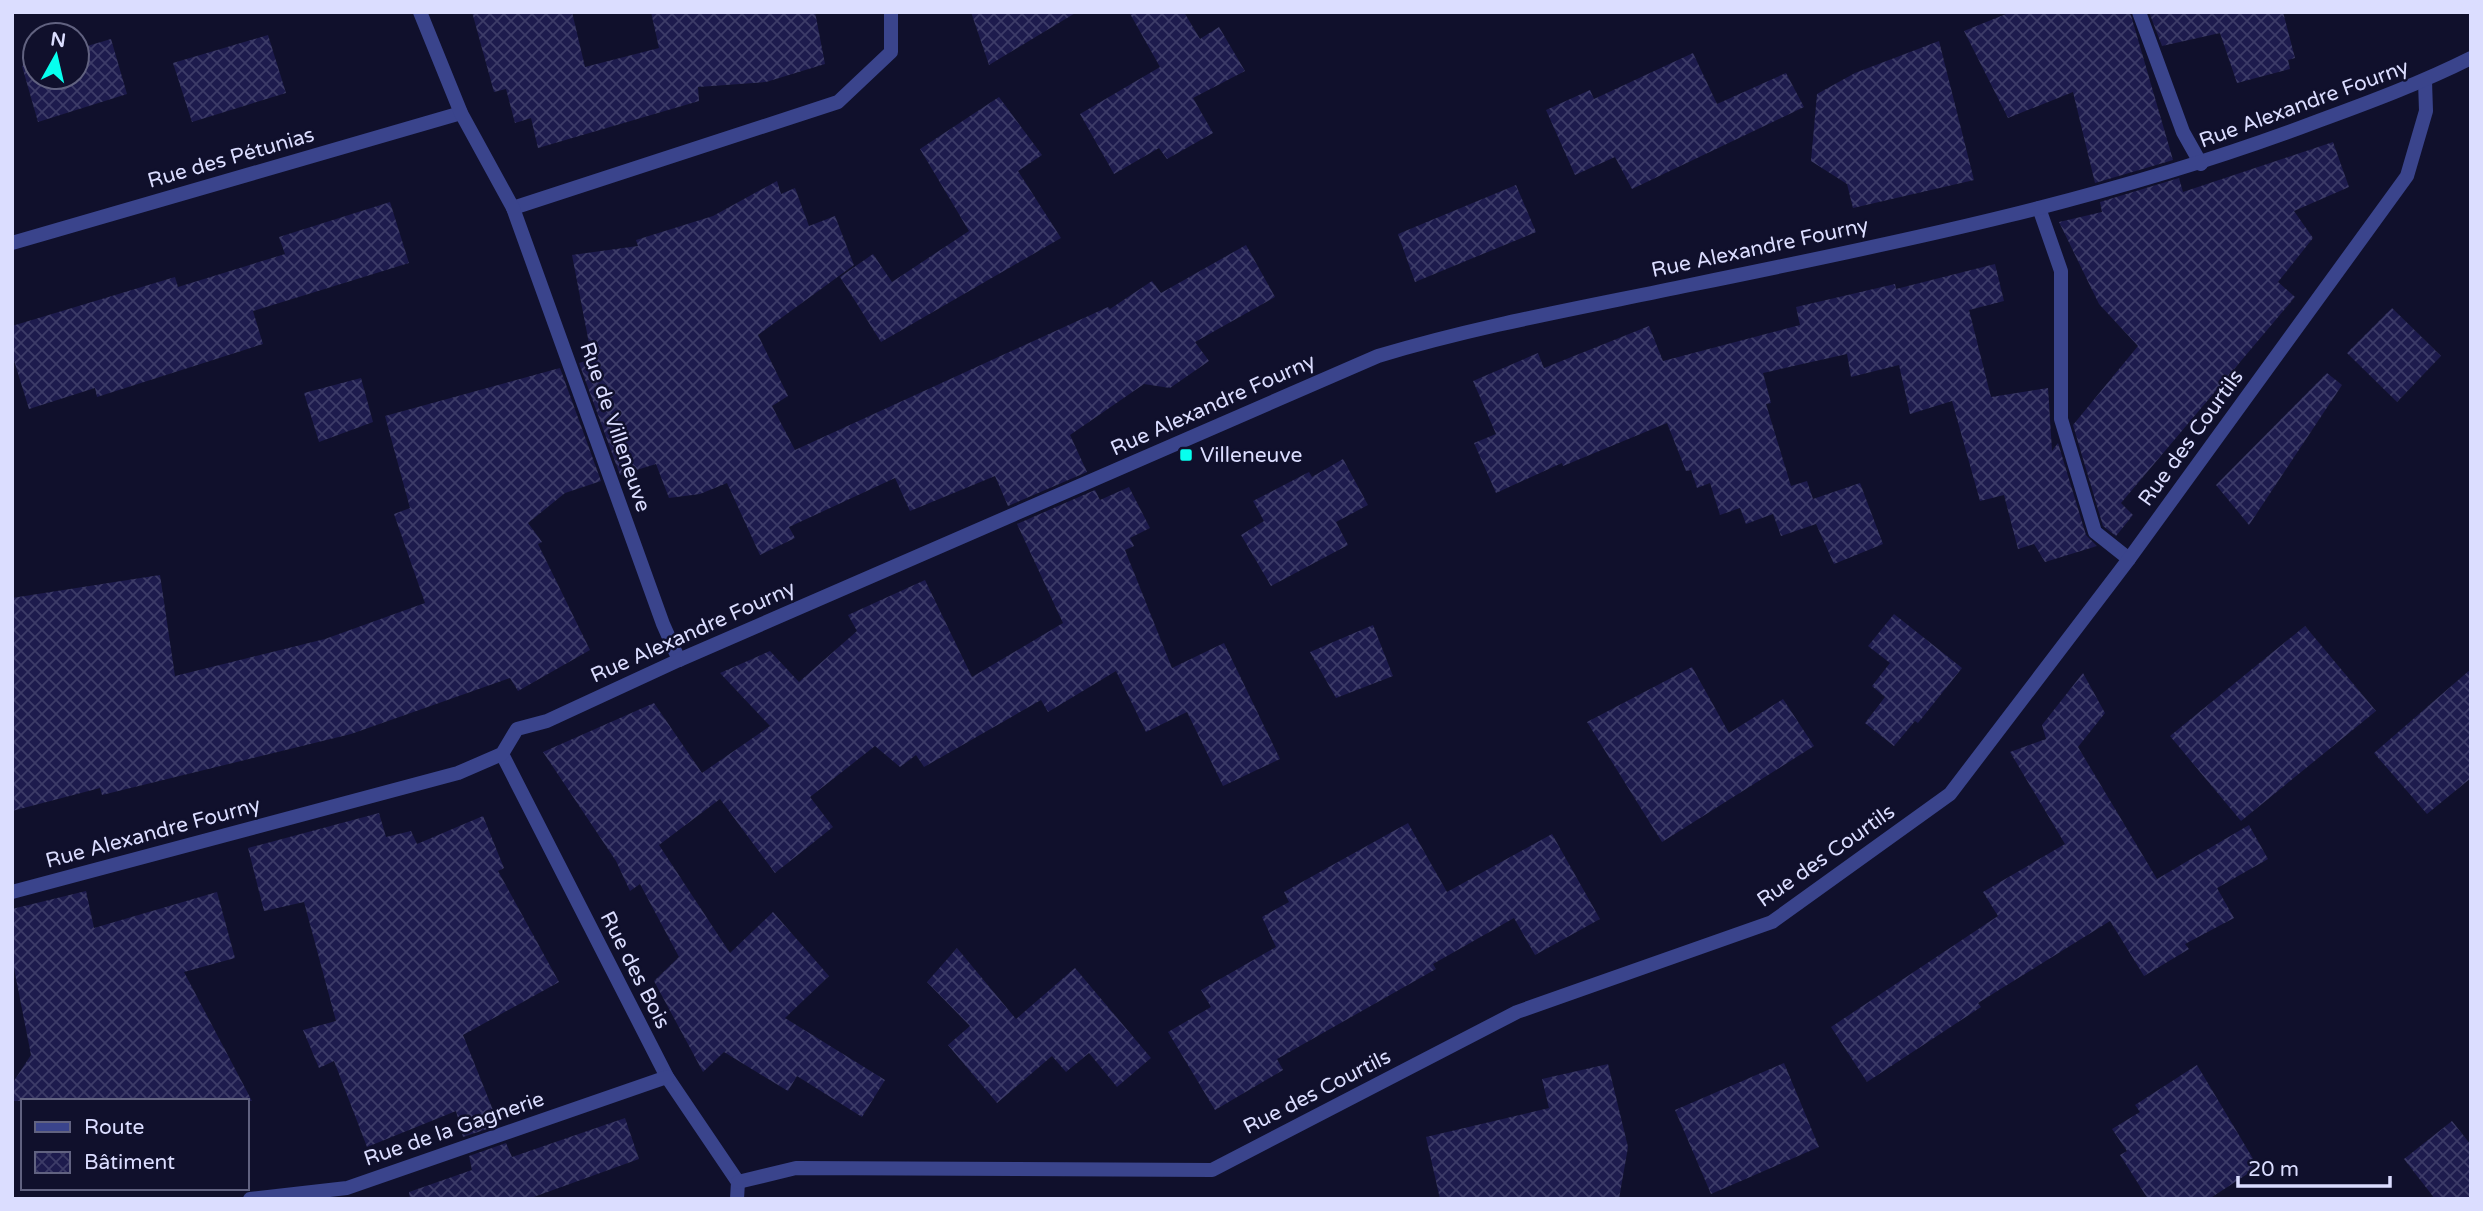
<svg xmlns="http://www.w3.org/2000/svg" width="2483" height="1211" font-family="'Varela Round',sans-serif">
  <style>
    .building { fill: url(#building-cross-hatch) }
    .lines { fill: none; stroke-linecap: round; stroke-linejoin: round }
    .service { stroke: #3a448c; stroke-width: 14 }
    .minor { stroke: #3a448c; stroke-width: 14 }
    .tertiary { stroke: #3a448c; stroke-width: 14 }
    .poi-dot { fill: #07ffee; stroke: #10102c; stroke-width: 2.5 }
    .labels { text-anchor: middle; dominant-baseline: central; stroke-width: 5; stroke-linejoin: round; paint-order: stroke }
    .street-label { font-size: 21px; fill: #dbddff; stroke: #10102c }
    .poi-label { font-size: 21px; fill: #dbddff; stroke: #10102c; text-anchor: start }
  </style>
  <defs>
    <pattern id="building-cross-hatch" width="8" height="8" patternUnits="userSpaceOnUse" patternTransform="scale(1.75)"><rect width="8" height="8" fill="#1d1b4d"/><path d="M0 0l8 8M0 8l8-8" fill="none" stroke="#3d3c68"/></pattern>
  </defs>
  <rect width="100%" height="100%" fill="#10102c"/>
  <g class="building">
    <path d="M 472,12 L 572,12 L 585,67 L 659,48 L 651,12 L 815,12 L 825,64 L 766,82 L 698,87 L 699,101 L 538,148 L 531,118 L 515,123 L 506,89 L 494,92 Z"/>
    <path d="M 971,12 L 1077,12 L 989,65 Z"/>
    <path d="M 1129,12 L 1184,12 L 1200,39 L 1219,27 L 1245,71 L 1193,98 L 1213,133 L 1167,159 L 1159,148 L 1114,174 L 1080,114 L 1160,67 Z"/>
    <path d="M 2011,12 L 2130,12 L 2173,160 L 2095,183 L 2073,92 L 2008,118 L 1964,31 Z"/>
    <path d="M 2149,12 L 2283,12 L 2295,58 L 2288,60 L 2290,69 L 2237,83 L 2220,33 L 2162,46 Z"/>
    <path d="M 268,35 L 286,93 L 192,122 L 173,63 Z"/>
    <path d="M 111,39 L 127,94 L 38,122 L 22,66 L 35,62 L 35,77 L 77,77 L 77,49 Z"/>
    <path d="M 1939,41 L 1974,180 L 1853,208 L 1847,184 L 1811,161 L 1817,94 L 1855,73 Z"/>
    <path d="M 1693,53 L 1717,104 L 1786,73 L 1804,107 L 1632,189 L 1615,157 L 1575,175 L 1546,110 L 1590,90 L 1594,99 Z"/>
    <path d="M 999,97 L 1042,155 L 1018,171 L 1061,238 L 881,342 L 840,277 L 873,254 L 892,282 L 969,231 L 920,149 Z"/>
    <path d="M 2333,142 L 2349,187 L 2294,211 L 2313,238 L 2278,282 L 2295,297 L 2121,503 L 2133,515 L 2116,536 L 2103,526 L 2073,425 L 2138,346 L 2099,304 L 2059,222 L 2102,212 L 2100,202 L 2179,178 L 2183,192 Z"/>
    <path d="M 777,181 L 781,194 L 795,188 L 809,226 L 835,216 L 854,265 L 758,335 L 788,396 L 772,406 L 795,450 L 1108,307 L 1110,309 L 1152,281 L 1161,293 L 1246,245 L 1275,297 L 1195,342 L 1209,361 L 1170,388 L 1144,384 L 1070,435 L 1087,472 L 1008,506 L 995,476 L 910,511 L 895,478 L 789,527 L 795,538 L 760,555 L 727,483 L 700,494 L 669,498 L 656,464 L 620,475 L 579,363 L 592,359 L 572,255 L 638,246 L 636,240 L 713,216 Z"/>
    <path d="M 1516,185 L 1536,232 L 1415,282 L 1398,234 Z"/>
    <path d="M 390,202 L 409,263 L 253,311 L 263,344 L 97,397 L 95,388 L 29,409 L 12,354 L 12,326 L 175,277 L 178,287 L 285,254 L 279,237 Z"/>
    <path d="M 1995,264 L 2004,301 L 1969,310 L 1991,397 L 2048,388 L 2052,451 L 2058,443 L 2086,535 L 2097,546 L 2045,562 L 2034,544 L 2018,549 L 2004,495 L 1980,501 L 1952,401 L 1910,414 L 1899,365 L 1851,377 L 1847,354 L 1763,373 L 1771,403 L 1766,404 L 1791,486 L 1807,481 L 1813,499 L 1860,483 L 1883,544 L 1834,564 L 1816,524 L 1781,536 L 1773,514 L 1746,524 L 1740,508 L 1720,515 L 1710,483 L 1697,488 L 1691,470 L 1686,471 L 1667,423 L 1563,466 L 1562,463 L 1496,493 L 1474,443 L 1496,434 L 1473,381 L 1538,353 L 1544,368 L 1649,326 L 1663,361 L 1800,325 L 1796,307 L 1895,284 L 1896,289 Z"/>
    <path d="M 2392,308 L 2441,356 L 2397,402 L 2347,353 Z"/>
    <path d="M 560,368 L 601,481 L 565,493 L 528,523 L 542,542 L 538,544 L 590,650 L 518,691 L 510,678 L 351,734 L 102,795 L 100,788 L 12,811 L 12,598 L 160,575 L 175,676 L 325,639 L 425,603 L 394,514 L 410,508 L 385,416 Z"/>
    <path d="M 2327,373 L 2342,385 L 2249,525 L 2216,485 Z"/>
    <path d="M 361,378 L 373,422 L 319,442 L 304,393 Z"/>
    <path d="M 1343,459 L 1368,505 L 1336,522 L 1348,545 L 1271,586 L 1241,535 L 1264,521 L 1253,501 L 1309,472 L 1312,477 Z"/>
    <path d="M 1129,487 L 1150,528 L 1130,538 L 1134,546 L 1125,550 L 1172,668 L 1224,643 L 1280,759 L 1223,786 L 1187,712 L 1146,732 L 1116,671 L 1048,712 L 1041,700 L 924,767 L 916,755 L 900,767 L 875,746 L 810,797 L 833,827 L 775,873 L 720,799 L 659,845 L 730,953 L 773,912 L 829,976 L 785,1018 L 885,1080 L 862,1117 L 797,1076 L 788,1091 L 724,1052 L 703,1072 L 654,981 L 679,957 L 640,884 L 630,891 L 616,861 L 543,752 L 654,703 L 702,773 L 770,726 L 720,673 L 770,651 L 799,682 L 857,631 L 848,615 L 925,580 L 972,677 L 1063,623 L 1017,524 L 1095,490 L 1100,500 Z"/>
    <path d="M 1894,614 L 1962,668 L 1918,723 L 1915,721 L 1894,746 L 1865,723 L 1885,697 L 1872,686 L 1890,663 L 1868,646 Z"/>
    <path d="M 1373,625 L 1393,676 L 1336,698 L 1310,652 Z"/>
    <path d="M 2305,626 L 2376,711 L 2241,821 L 2170,736 Z"/>
    <path d="M 1692,667 L 1729,733 L 1783,699 L 1814,746 L 1662,842 L 1587,722 Z"/>
    <path d="M 2471,669 L 2471,778 L 2427,814 L 2374,753 Z"/>
    <path d="M 2083,673 L 2105,713 L 2078,747 L 2157,879 L 2249,825 L 2268,859 L 2217,888 L 2234,918 L 2185,944 L 2189,949 L 2144,976 L 2110,921 L 1978,1003 L 1981,1007 L 1867,1082 L 1831,1027 L 1998,916 L 1983,892 L 2065,844 L 2010,752 L 2046,739 L 2042,725 Z"/>
    <path d="M 379,813 L 386,837 L 411,831 L 417,844 L 483,816 L 504,868 L 498,871 L 559,982 L 463,1035 L 499,1125 L 463,1137 L 456,1111 L 367,1147 L 334,1061 L 319,1068 L 303,1030 L 336,1021 L 304,902 L 264,911 L 248,848 Z"/>
    <path d="M 1408,823 L 1447,892 L 1552,834 L 1600,919 L 1535,955 L 1514,918 L 1433,964 L 1436,969 L 1277,1059 L 1283,1070 L 1215,1110 L 1168,1032 L 1211,1007 L 1201,990 L 1276,947 L 1262,917 L 1289,902 L 1284,892 Z"/>
    <path d="M 86,891 L 94,928 L 217,892 L 235,958 L 184,972 L 252,1101 L 12,1101 L 12,1084 L 31,1055 L 12,958 L 12,909 Z"/>
    <path d="M 957,948 L 1016,1019 L 1075,968 L 1151,1058 L 1117,1087 L 1089,1053 L 1066,1072 L 1052,1056 L 997,1103 L 948,1045 L 970,1026 L 927,982 Z"/>
    <path d="M 1784,1063 L 1819,1147 L 1711,1194 L 1675,1110 Z"/>
    <path d="M 1608,1064 L 1628,1147 L 1619,1199 L 1440,1199 L 1426,1137 L 1549,1108 L 1542,1079 Z"/>
    <path d="M 2197,1065 L 2258,1167 L 2209,1199 L 2148,1199 L 2120,1155 L 2127,1151 L 2112,1129 L 2140,1112 L 2135,1105 Z"/>
    <path d="M 625,1118 L 639,1159 L 528,1199 L 410,1199 L 409,1192 L 472,1170 L 469,1156 L 506,1143 L 512,1157 Z"/>
    <path d="M 2452,1121 L 2471,1145 L 2471,1199 L 2435,1199 L 2404,1159 Z"/>
  </g>
  <g class="lines">
    <path class="service" d="M 2039,208 L 2061,271 L 2061,419 L 2095,532 L 2129,559"/>
    <g class="minor">
      <path d="M 2139,12 L 2183,132 L 2201,164"/>
      <path d="M 513,208 L 838,102 L 891,52 L 891,12"/>
      <path d="M 12,243 L 461,113"/>
      <path d="M 502,754 L 667,1077 L 738,1182 L 737,1199"/>
      <path d="M 738,1182 L 796,1168 L 1212,1170 L 1517,1012 L 1772,922 L 1950,794 L 2129,559 L 2407,176 L 2426,111 L 2425,81"/>
      <path d="M 250,1199 L 347,1188 L 667,1077"/>
    </g>
    <g class="tertiary">
      <path d="M 420,12 L 461,113 L 513,208 L 663,624 L 679,660"/>
      <path d="M 12,892 L 458,773 L 502,754 L 517,729 L 547,721 L 679,660 L 1378,356 C 1481,325 1585,307 1690,285 C 1902,242 2116,198 2318,121 C 2370,102 2421,83 2471,58"/>
    </g>
  </g>
  <rect class="poi-dot" x="1179" y="448" width="14" height="14" rx="3.5"/>
  <g class="labels">
    <g class="street-label">
      <text transform="translate(2304 104) rotate(-20)">Rue Alexandre Fourny</text>
      <text transform="translate(231 158) rotate(-16)">Rue des Pétunias</text>
      <text transform="translate(1760 248) rotate(-12)">Rue Alexandre Fourny</text>
      <text transform="translate(1213 405) rotate(-24)">Rue Alexandre Fourny</text>
      <text transform="translate(615 427) rotate(71)">Rue de Villeneuve</text>
      <text transform="translate(2191 438) rotate(-54)">Rue des Courtils</text>
      <text transform="translate(693 632) rotate(-24)">Rue Alexandre Fourny</text>
      <text transform="translate(153 833) rotate(-15)">Rue Alexandre Fourny</text>
      <text transform="translate(1826 856) rotate(-35)">Rue des Courtils</text>
      <text transform="translate(635 970) rotate(63)">Rue des Bois</text>
      <text transform="translate(1317 1092) rotate(-27)">Rue des Courtils</text>
      <text transform="translate(454 1129) rotate(-19)">Rue de la Gagnerie</text>
    </g>
    <g class="poi-label">
      <text x="1200" y="455">Villeneuve</text>
    </g>
  </g>
  <rect width="2483" height="1211" fill="none" stroke="#dbddff" stroke-width="28"/>
  <rect x="21" y="1099" width="228" height="91" fill="#10102c" stroke="#616280" stroke-width="2"/>
  <rect x="35" y="1122" width="35" height="10" fill="#3a448c" stroke="#616280" stroke-width="2"/>
  <text x="84" y="1134" font-size="21" fill="#dbddff">Route</text>
  <rect x="35" y="1152" width="35" height="21" fill="url(#building-cross-hatch)" stroke="#616280" stroke-width="2"/>
  <text x="84" y="1169" font-size="21" fill="#dbddff">Bâtiment</text>
  <g transform="translate(56 56) rotate(8)"><circle r="33" fill="#10102c" stroke="#616280" stroke-width="2"/>
  <path d="M0-5L12 26L0 18L-12 26Z" fill="#07ffee"/>
  <text y="-10" font-size="19" font-weight="bold" text-anchor="middle" fill="#dbddff">N</text>
  </g>
  <path d="M2238 1176v10h152v-10" fill="none" stroke="#dbddff" stroke-width="3.5"/>
  <text x="2248" y="1176" font-size="21" fill="#dbddff" stroke="#10102c" stroke-width="5" paint-order="stroke">20 m</text>
</svg>
